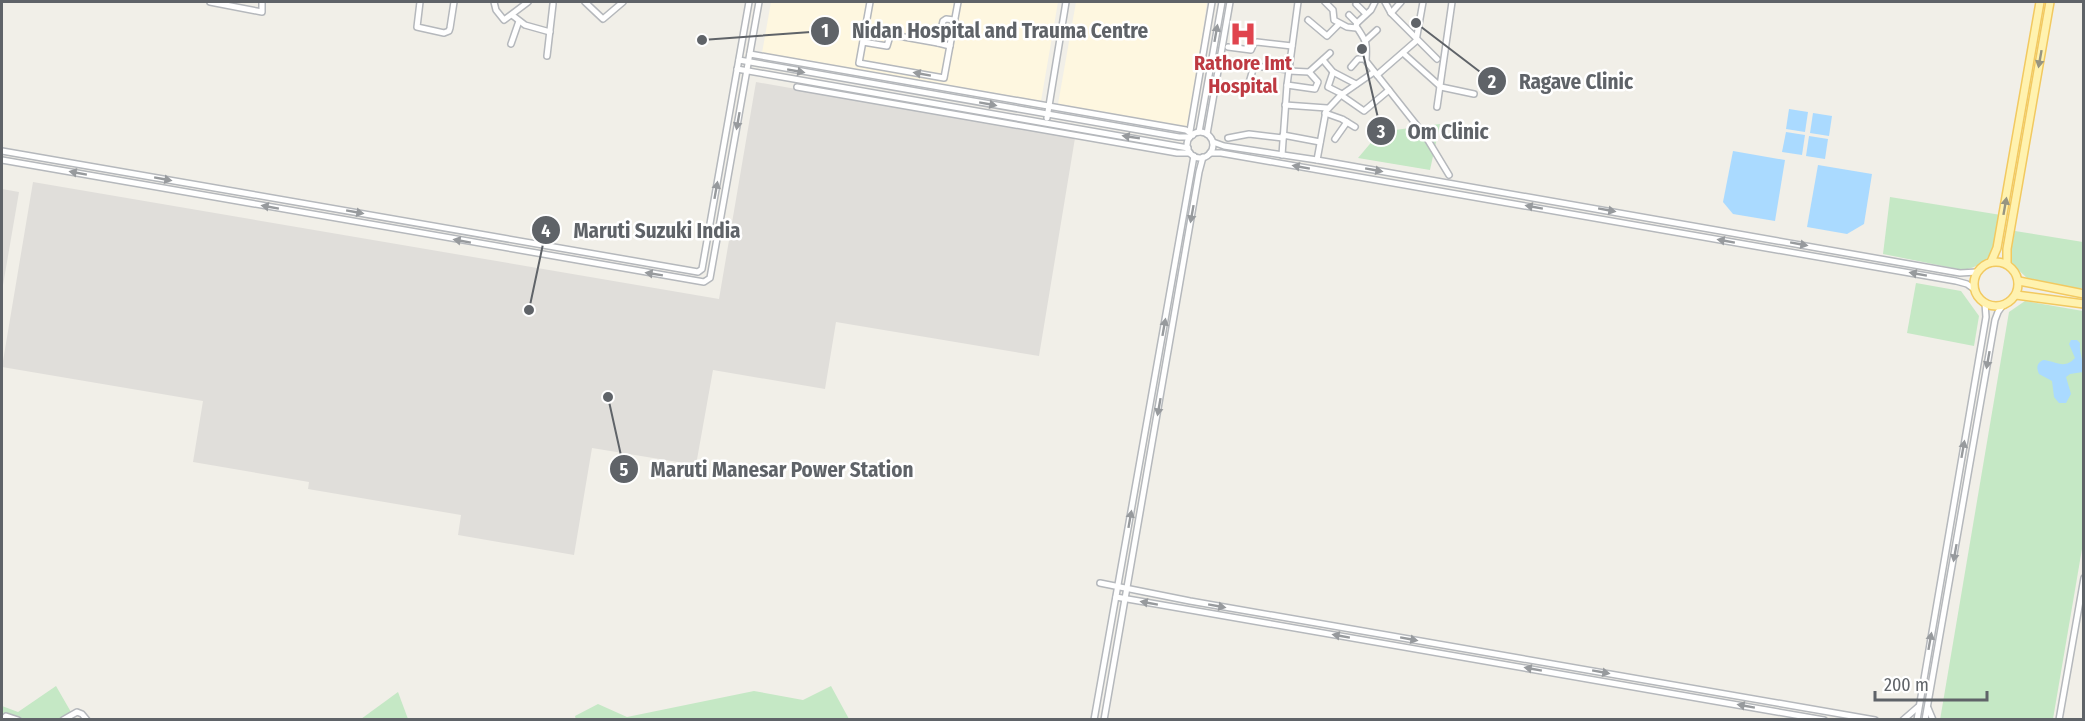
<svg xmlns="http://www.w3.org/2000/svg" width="2085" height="721" font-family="'Fira Sans Condensed',sans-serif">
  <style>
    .commercial { fill: #fef7e0 }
    .industrial { fill: #e0deda }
    .green { fill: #c5e8c5 }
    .water { fill: #aadaff }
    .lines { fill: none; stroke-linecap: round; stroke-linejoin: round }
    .minor-casing { stroke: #b5b8bc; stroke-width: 8 }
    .major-casing { stroke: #f2c960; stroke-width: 10 }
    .minor { stroke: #fff; stroke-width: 5 }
    .major { stroke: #fff2af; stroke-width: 7 }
    .oneway { fill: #979a9d }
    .oneway2 { fill: #979581 }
    .labels { text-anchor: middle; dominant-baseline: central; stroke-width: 5; stroke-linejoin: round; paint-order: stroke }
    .health-label { font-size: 20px; font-weight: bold; fill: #be3a42; stroke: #fff }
    .leader { fill: none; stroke: #5f6368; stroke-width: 2 }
    .callout-dot { fill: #5f6368; stroke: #fff; stroke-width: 2 }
    .mark-label { font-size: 18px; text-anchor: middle; font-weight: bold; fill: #fff }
    .callout-label { font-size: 21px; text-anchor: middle; font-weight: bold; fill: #5f6368; stroke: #fff; stroke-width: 5; stroke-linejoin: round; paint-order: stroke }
  </style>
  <rect width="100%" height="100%" fill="#f1efe8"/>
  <g class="commercial">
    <path d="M 771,2 L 1058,2 L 1041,101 L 762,53 Z"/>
    <path d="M 1076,2 L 1207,2 L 1189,128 L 1058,104 Z"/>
  </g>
  <g class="industrial">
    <path d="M 756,82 L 1075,138 L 1039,356 L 836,322 L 825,389 L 713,370 L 696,465 L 592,448 L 574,555 L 458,535 L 461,515 L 308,489 L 309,482 L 193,462 L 203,401 L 2,367 L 33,182 L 719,299 Z"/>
    <path d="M 2,189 L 19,192 L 2,291 Z"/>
  </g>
  <g class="green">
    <path d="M 1440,124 L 1430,170 L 1358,158 L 1380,132 Z"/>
    <path d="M 1890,197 L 2001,215 C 1995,243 1996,264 1963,270 L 1883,254 Z"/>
    <path d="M 2015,231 L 2083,242 L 2083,288 L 2075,289 L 2028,279 L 2012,264 L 2010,256 Z"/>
    <path d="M 1916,283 L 1961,291 L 1979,316 L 1974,346 L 1907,333 Z"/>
    <path d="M 2025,301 L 2083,311 L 2083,543 L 2053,719 L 1940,720 L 2009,312 Z"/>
    <path d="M 56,686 L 75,719 L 2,720 L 2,706 L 18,712 Z"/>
    <path d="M 831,686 L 849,719 L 576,720 L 575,716 L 598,704 L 627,717 L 754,691 L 803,700 Z"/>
    <path d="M 398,692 L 408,719 L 361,719 Z"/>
  </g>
  <g class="water">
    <path d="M 1789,109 L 1808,112 L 1805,132 L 1786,129 Z"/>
    <path d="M 1813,113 L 1832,116 L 1829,136 L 1810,133 Z"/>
    <path d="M 1786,132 L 1805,135 L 1802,155 L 1782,152 Z"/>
    <path d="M 1809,136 L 1828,139 L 1825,159 L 1806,156 Z"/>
    <path d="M 1733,151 L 1785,160 L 1775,221 L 1733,214 L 1723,202 Z"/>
    <path d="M 1818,165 L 1872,174 L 1864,224 L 1847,234 L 1807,227 Z"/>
    <path d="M 2071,340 L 2077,340 L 2080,343 C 2079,354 2084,361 2083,372 L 2070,374 L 2066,377 L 2071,394 L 2066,403 L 2059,403 L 2054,397 L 2052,381 L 2039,374 C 2036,367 2037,363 2043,360 C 2056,361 2064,370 2075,358 L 2069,344 Z"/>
  </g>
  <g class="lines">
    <defs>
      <g id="minor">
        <path d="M 210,2 L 262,12 L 262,2"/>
        <path d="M 420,2 L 417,27 L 444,33 L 449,31 L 450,28 L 454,2"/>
        <path d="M 494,2 L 496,10 L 504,20 L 528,2"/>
        <path d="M 585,2 L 603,19 L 623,2"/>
        <path d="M 870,2 L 859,63 L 944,78 L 958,2"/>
        <path d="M 1325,2 L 1333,10 L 1334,20 L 1347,27 L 1356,28"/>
        <path d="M 1375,2 L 1371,10 L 1357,23 L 1356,26 C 1367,43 1367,41 1366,61 L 1426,137 L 1449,175"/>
        <path d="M 1385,2 L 1391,13 L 1437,59"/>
        <path d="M 1356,4 L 1366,14"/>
        <path d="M 1391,13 L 1401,2"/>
        <path d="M 512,15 L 525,25 L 550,32"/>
        <path d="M 1349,15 L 1357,23"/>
        <path d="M 1308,20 L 1327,36 L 1339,24"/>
        <path d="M 1365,41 L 1377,30"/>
        <path d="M 863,42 L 887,46 L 890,36 L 893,35 L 938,43"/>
        <path d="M 511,44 L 519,21"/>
        <path d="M 950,46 L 938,43 L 943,21 L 946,19 L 954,20"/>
        <path d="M 1228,47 L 1251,50 L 1254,43 L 1257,42 L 1292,46"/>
        <path d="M 1403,53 L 1441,87 L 1474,94"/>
        <path d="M 750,54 L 1186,130 L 1193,135"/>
        <path d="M 547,56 L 553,4"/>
        <path d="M 739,60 L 1179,137 L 1190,137"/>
        <path d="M 1323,60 L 1333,72 L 1356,84"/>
        <path d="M 1351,67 L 1358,59 L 1365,59"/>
        <path d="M 737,69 L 1188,148"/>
        <path d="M 1309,72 L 1330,53"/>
        <path d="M 1333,72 L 1328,87 L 1342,94"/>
        <path d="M 1377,75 L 1416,41 L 1423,2"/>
        <path d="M 1287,85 L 1315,89 L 1318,82 L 1309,72 L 1289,71"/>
        <path d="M 1248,86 L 1254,66 L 1289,70"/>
        <path d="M 797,87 L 1177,153 L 1190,153"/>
        <path d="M 1341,95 L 1364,111 L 1389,90"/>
        <path d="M 1285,105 L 1327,108"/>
        <path d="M 1437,107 L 1452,2"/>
        <path d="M 1325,113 L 1342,119 L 1355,127"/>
        <path d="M 1047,118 L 1066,2"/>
        <path d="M 1190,131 L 1212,2"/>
        <path d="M 1199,132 L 1222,2"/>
        <circle cx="1200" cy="145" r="13"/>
        <path d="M 1207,134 L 1230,2"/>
        <path d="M 1283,135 L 1320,142"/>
        <path d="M 1228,138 L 1249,134 L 1283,138"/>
        <path d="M 1335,139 L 1347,122"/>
        <path d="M 1213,142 L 1224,146 L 1317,160 L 1960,273 L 1977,272"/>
        <path d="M 2,151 L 698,272 L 702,269 L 749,2"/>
        <path d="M 1210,153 L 1221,153 L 1956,281 L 1967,284 L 1974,289"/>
        <path d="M 1282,155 L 1287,85 L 1298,2"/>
        <path d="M 2,160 L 704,282 L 710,278 L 759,2"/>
        <path d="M 1317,160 L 1326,111 L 1341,95 L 1374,72"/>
        <path d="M 1100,583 L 1190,601 L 1875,720"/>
        <path d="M 1116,597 L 1824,720"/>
        <path d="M 1928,708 L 1933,720"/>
        <path d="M 2,720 L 6,716 L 18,720"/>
        <path d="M 63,720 L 77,712 L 82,714 L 87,720"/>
        <path d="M 1094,720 L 1194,156"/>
        <path d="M 1104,720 L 1199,172 L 1203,157"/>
        <path d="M 1903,720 L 1918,707"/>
        <path d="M 1917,720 L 1986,317 L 1985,303"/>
        <path d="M 1925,720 L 1995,320 L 1998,312 L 2003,305"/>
        <path d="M 2059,720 L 2084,578"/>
      </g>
      <g id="major">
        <circle cx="1996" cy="284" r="22"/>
        <path d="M 1991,262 L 1997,248 L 2040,2"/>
        <path d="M 2007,264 L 2007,249 L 2050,2"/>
        <path d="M 2019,281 L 2084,294"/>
        <path d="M 2016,295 L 2084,304"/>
      </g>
    </defs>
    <use href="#minor" class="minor-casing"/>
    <use href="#major" class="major-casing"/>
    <use href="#minor" class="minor"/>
    <use href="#major" class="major"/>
  </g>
  <defs><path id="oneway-solid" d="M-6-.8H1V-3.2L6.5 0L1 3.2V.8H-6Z" transform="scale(1.5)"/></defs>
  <g class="oneway">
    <use href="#oneway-solid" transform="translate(1216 33) rotate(-80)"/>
    <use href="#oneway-solid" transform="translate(796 71) rotate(10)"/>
    <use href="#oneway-solid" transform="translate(922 74) rotate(-170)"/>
    <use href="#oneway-solid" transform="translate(988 104) rotate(10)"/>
    <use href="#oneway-solid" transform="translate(738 121) rotate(100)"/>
    <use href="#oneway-solid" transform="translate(1131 137) rotate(-171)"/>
    <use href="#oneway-solid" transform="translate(1301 167) rotate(-170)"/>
    <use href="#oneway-solid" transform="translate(1374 170) rotate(10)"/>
    <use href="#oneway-solid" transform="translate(78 173) rotate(-170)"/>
    <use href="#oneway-solid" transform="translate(163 179) rotate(10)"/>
    <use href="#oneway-solid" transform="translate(716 190) rotate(-80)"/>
    <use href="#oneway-solid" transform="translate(270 207) rotate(-170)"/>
    <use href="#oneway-solid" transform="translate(1534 207) rotate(-170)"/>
    <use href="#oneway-solid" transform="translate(1607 210) rotate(10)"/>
    <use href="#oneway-solid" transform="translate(355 212) rotate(10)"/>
    <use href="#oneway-solid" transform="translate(1192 214) rotate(100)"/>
    <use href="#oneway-solid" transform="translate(462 241) rotate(-170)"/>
    <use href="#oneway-solid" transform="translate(1726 241) rotate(-170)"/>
    <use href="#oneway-solid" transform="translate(1799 244) rotate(10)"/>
    <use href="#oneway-solid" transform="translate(654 274) rotate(-171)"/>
    <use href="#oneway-solid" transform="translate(1918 274) rotate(-170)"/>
    <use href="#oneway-solid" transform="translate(1164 327) rotate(-80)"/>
    <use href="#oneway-solid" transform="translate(1988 360) rotate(100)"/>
    <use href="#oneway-solid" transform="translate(1159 407) rotate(100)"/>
    <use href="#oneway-solid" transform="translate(1963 449) rotate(-80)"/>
    <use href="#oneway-solid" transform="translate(1130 519) rotate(-80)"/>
    <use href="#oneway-solid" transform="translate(1955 553) rotate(100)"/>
    <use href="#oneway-solid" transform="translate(1149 603) rotate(-170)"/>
    <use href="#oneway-solid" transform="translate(1217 606) rotate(10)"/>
    <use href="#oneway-solid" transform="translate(1341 636) rotate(-170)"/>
    <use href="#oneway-solid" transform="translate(1409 639) rotate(10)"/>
    <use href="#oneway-solid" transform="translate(1930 641) rotate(-80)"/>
    <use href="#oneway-solid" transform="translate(1533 669) rotate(-170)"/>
    <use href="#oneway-solid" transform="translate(1601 672) rotate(10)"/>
    <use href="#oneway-solid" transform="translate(1746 706) rotate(-170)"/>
  </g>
  <g class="oneway2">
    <use href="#oneway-solid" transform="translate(2040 59) rotate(100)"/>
    <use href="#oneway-solid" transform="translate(2005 206) rotate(-80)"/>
  </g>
  <defs>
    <symbol id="hospital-bare" viewBox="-9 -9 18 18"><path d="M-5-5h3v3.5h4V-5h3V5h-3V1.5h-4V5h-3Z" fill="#e0444e" stroke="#fff" stroke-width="2.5" paint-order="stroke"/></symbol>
  </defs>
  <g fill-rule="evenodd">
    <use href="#hospital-bare" x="1224" y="15" width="38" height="38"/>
  </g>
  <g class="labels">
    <g class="health-label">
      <text x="1243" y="63">Rathore Imt<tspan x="1243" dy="23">Hospital</tspan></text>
    </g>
  </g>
  <path class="leader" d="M702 40L825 31M1416 23L1492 81M1362 49L1381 131M529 310L546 230M608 397L624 469"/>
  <g class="callout-dot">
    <circle cx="702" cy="40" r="6"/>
    <circle cx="1416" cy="23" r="6"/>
    <circle cx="1362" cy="49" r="6"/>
    <circle cx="529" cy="310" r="6"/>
    <circle cx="608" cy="397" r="6"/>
    <circle cx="825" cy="31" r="15"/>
    <circle cx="1492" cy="81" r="15"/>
    <circle cx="1381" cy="131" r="15"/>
    <circle cx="546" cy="230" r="15"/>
    <circle cx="624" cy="469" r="15"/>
  </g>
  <g class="mark-label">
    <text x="825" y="37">1</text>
    <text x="1492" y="88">2</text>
    <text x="1381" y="138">3</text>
    <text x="546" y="237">4</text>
    <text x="624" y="476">5</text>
  </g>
  <g class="callout-label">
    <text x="1000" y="38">Nidan Hospital and Trauma Centre</text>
    <text x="1576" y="89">Ragave Clinic</text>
    <text x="1448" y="139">Om Clinic</text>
    <text x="657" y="238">Maruti Suzuki India</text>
    <text x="782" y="477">Maruti Manesar Power Station</text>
  </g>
  <rect width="2085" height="721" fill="none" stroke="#5f6368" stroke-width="6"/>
  <path d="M1875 691v9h112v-9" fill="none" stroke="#5f6368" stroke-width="3"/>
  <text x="1884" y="691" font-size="18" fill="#5f6368" stroke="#ffffff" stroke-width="4.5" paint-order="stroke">200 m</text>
</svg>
